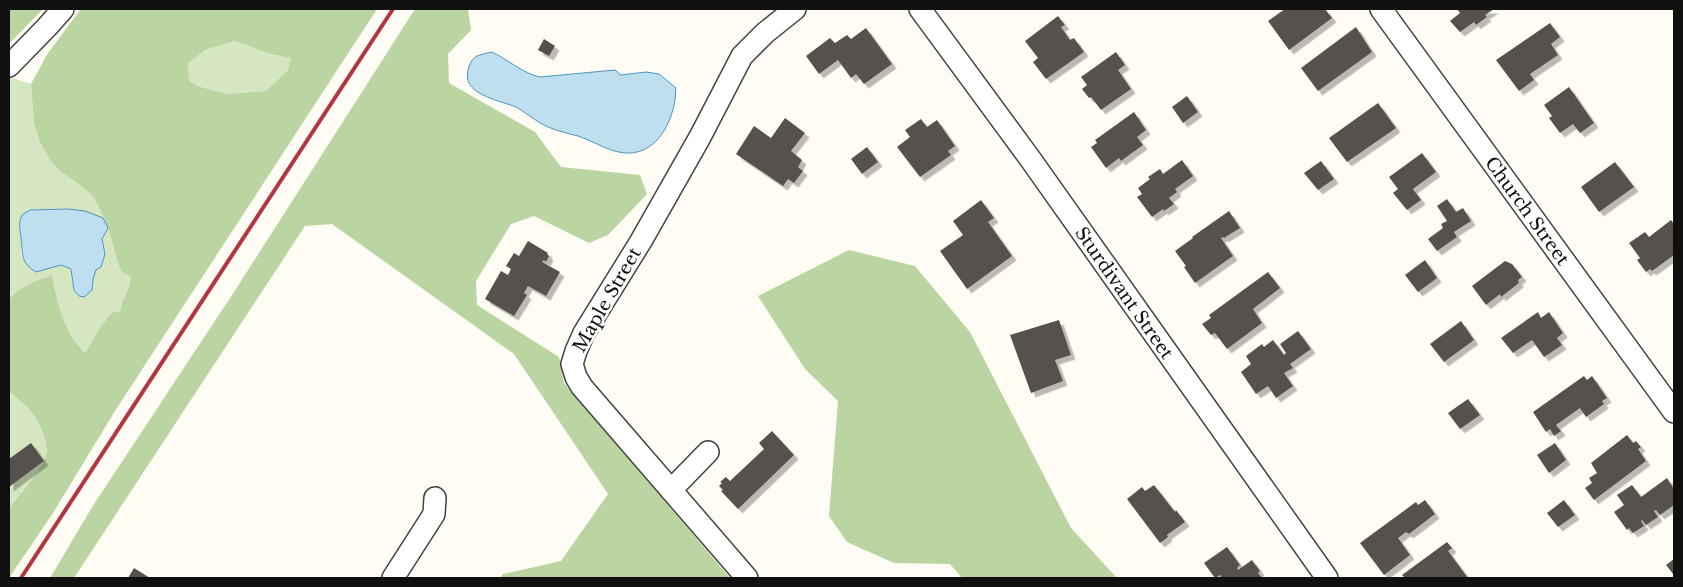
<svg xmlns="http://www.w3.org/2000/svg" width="1683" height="587" font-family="'Libre Baskerville',serif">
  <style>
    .green { fill: #d5e6c0 }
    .forest { fill: #bad5a1; fill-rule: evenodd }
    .water { fill: #bedff0; stroke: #4c95bf }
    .building { fill: #57514d; filter: url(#shadow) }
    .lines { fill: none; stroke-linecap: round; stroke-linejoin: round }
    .minor-casing { stroke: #434343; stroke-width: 24 }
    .minor { stroke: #fff; stroke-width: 21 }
    .rail { stroke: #b23640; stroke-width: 4 }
    .labels { text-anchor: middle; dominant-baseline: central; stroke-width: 5; stroke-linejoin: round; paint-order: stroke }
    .street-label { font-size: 18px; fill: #101010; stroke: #fff }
  </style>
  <defs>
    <filter id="shadow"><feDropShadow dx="4.5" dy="4.5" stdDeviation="0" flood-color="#0004"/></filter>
  </defs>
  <rect width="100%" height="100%" fill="#fefcf4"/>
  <g class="green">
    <path d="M 235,41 L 270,54 L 292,58 L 288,70 L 266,91 L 227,94 L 201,87 L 189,81 L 188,64 L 205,50 Z"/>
    <path d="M 9,77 L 31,84 L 34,123 L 61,172 L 76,182 L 94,197 L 103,218 L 85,211 L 19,227 L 21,242 L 21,255 L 29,266 L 61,265 L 71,269 L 74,290 L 93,279 L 96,270 L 101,267 L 105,254 L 102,239 L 108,228 L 119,266 L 131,276 C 129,289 122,299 120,311 L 101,326 L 85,353 C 64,333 57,303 52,275 C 35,281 21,286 9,299 Z"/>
    <path d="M 9,391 C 15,397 23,403 29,409 C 38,419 49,441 46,455 C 44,466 17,499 9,508 Z"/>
  </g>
  <g class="forest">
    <path d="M 9,9 L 43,9 L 9,44 Z"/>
    <path d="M 81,9 L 377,9 L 115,411 L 53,513 L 9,578 L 9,508 C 17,499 44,466 46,455 C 49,441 38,419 29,409 C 23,403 15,397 9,391 L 9,299 C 21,286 35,281 52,275 C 57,302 64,333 85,353 L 101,326 L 112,313 L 120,311 C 122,299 130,289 131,276 L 123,273 L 119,266 L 108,228 L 94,197 L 76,182 L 61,172 L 51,161 L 40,142 L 34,123 L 31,84 L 48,53 ZM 235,41 L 270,54 L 291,58 L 288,70 L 266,91 L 227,94 L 201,87 L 189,81 L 188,64 L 205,50 Z"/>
    <path d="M 415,9 L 468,9 L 471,30 L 448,54 L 449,83 L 535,132 L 561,167 L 640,175 L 647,194 L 608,235 L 589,243 L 534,216 L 511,224 L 476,281 L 477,305 L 559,357 L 564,383 L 730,578 L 500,578 L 503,574 L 561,561 L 608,494 L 514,354 L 332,224 L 305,226 L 74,578 L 50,578 L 94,504 L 234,292 Z"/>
    <path d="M 849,250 L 915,266 L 970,332 L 1071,528 L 1117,578 L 962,578 L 950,564 L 894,563 L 847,542 L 829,516 L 838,401 L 805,369 L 758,296 Z"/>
  </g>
  <g class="water">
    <path d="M 492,52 C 507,59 524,74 540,77 L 615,70 L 621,75 L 646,72 L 659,74 L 676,88 C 675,92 676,96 675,100 C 672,119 662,142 643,150 C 620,160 599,143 578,136 C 566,133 553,130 542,124 C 533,119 525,112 516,107 C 503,102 475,96 469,83 C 465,75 469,60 477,56 C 482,54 488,53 492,52 Z"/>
    <path d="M 68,209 L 85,211 L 103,218 L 108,228 L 102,239 L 105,254 L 101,267 L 96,270 L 93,279 L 92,290 L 84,297 L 79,296 L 74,290 L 71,269 L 61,265 L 36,272 C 20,263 23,253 21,238 C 20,229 18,224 22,215 L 30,210 Z"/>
  </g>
  <g class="building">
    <path d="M 1285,9 L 1325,9 L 1332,18 L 1289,50 L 1268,21 Z"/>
    <path d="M 1457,9 L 1494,9 L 1485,15 L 1487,17 L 1476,25 L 1474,22 L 1460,32 L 1450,21 L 1460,13 Z"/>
    <path d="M 1058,16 L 1065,25 L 1061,27 L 1070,40 L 1074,38 L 1084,52 L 1046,79 L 1033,62 L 1038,58 L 1025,41 Z"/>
    <path d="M 1550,23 L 1560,37 L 1551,44 L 1558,55 L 1530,74 L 1534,80 L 1519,91 L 1496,60 Z"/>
    <path d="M 1356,27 L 1372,52 L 1318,91 L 1301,68 Z"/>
    <path d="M 866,28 L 892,64 L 864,84 L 856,74 L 851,78 L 838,60 L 819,74 L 806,56 L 830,38 L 835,43 L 847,35 L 851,39 Z"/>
    <path d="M 544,39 L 555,46 L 549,56 L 538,50 Z"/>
    <path d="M 1116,52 L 1125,65 L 1118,70 L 1131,89 L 1101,110 L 1091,97 L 1089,98 L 1082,89 L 1087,85 L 1081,77 Z"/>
    <path d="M 1569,87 L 1594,123 L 1580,133 L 1573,124 L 1560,133 L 1549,118 L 1552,116 L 1544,105 Z"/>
    <path d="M 1187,96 L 1198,112 L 1183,123 L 1172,107 Z"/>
    <path d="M 1378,103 L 1396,128 L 1347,162 L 1329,138 Z"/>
    <path d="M 1134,112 L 1146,130 L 1137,137 L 1143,145 L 1121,161 L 1119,158 L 1106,168 L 1091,147 L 1097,143 L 1095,140 Z"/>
    <path d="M 785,118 L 805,133 L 791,151 L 802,160 L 798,167 L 803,171 L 794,183 L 788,179 L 783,186 L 736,154 L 754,126 L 771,138 Z"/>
    <path d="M 921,119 L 927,127 L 937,120 L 955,146 L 948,151 L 951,155 L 920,177 L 897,147 L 910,137 L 905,130 Z"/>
    <path d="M 867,147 L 878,162 L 862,174 L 851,159 Z"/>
    <path d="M 1422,153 L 1436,172 L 1413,189 L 1421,200 L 1407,210 L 1393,193 L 1398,189 L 1389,177 Z"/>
    <path d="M 1182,160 L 1193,176 L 1175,189 L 1177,192 L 1169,198 L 1174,204 L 1164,211 L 1163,209 L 1152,217 L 1137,197 L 1142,194 L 1138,188 L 1150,179 L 1148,177 L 1160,169 L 1163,174 Z"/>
    <path d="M 1321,161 L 1334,179 L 1318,190 L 1304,173 Z"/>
    <path d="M 1615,162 L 1634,187 L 1599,212 L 1581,187 Z"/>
    <path d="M 1447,199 L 1456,212 L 1463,208 L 1471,221 L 1454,232 L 1457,237 L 1437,251 L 1428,239 L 1443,228 L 1441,224 L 1447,221 L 1437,206 Z"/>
    <path d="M 981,200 L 994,218 L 988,222 L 1012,256 L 967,289 L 940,251 L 963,235 L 953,221 Z"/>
    <path d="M 1229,211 L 1240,228 L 1224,238 L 1223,237 L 1221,238 L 1233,256 L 1195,283 L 1184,267 L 1186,266 L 1175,251 L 1193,238 L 1192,237 Z"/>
    <path d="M 1671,220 L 1674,224 L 1674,255 L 1652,271 L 1650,269 L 1646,272 L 1637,260 L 1640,258 L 1629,243 L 1645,232 L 1649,237 Z"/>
    <path d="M 528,241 L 548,253 L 547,254 L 549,256 L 546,262 L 544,260 L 542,262 L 560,272 L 546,296 L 528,286 L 524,293 L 527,295 L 514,316 L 485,299 L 501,271 L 508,275 L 511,269 L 506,266 L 514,253 L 519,256 Z"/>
    <path d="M 1425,260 L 1437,278 L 1418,292 L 1405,275 Z"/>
    <path d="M 1505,261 L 1512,264 L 1522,277 L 1518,280 L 1519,283 L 1501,297 L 1500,294 L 1486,305 L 1472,286 Z"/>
    <path d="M 1268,272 L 1280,288 L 1253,309 L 1262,323 L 1227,349 L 1215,333 L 1211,335 L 1202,324 L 1211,318 L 1209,315 Z"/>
    <path d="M 1538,312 L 1541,318 L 1549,312 L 1563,333 L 1557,338 L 1562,345 L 1544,357 L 1532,340 L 1513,353 L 1501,338 Z"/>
    <path d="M 1059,320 L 1071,355 L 1055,360 L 1063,381 L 1031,393 L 1010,335 Z"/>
    <path d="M 1461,321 L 1474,340 L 1444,362 L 1430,344 Z"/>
    <path d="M 1298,331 L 1311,349 L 1290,364 L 1293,368 L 1284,373 L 1293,386 L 1276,398 L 1268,386 L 1256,394 L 1241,372 L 1251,364 L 1246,356 L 1262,344 L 1264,347 L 1273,340 L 1284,355 L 1286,353 L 1280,344 Z"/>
    <path d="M 1584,376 L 1587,380 L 1592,376 L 1607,398 L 1602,401 L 1604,404 L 1586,417 L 1580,408 L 1556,425 L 1561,431 L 1554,436 L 1550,429 L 1546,432 L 1533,412 Z"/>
    <path d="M 1468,399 L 1480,415 L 1460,429 L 1448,413 Z"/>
    <path d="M 772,431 L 794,455 L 738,509 L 721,491 L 723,490 L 719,486 L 722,483 L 720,482 L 726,477 L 730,481 L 764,449 L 759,443 Z"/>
    <path d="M 1627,435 L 1633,443 L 1636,441 L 1641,447 L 1638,449 L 1646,461 L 1594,500 L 1585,488 L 1592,483 L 1589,478 L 1597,473 L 1591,463 Z"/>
    <path d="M 31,443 L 44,461 L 9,487 L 9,459 Z"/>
    <path d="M 1555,443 L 1566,460 L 1549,473 L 1537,455 Z"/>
    <path d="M 1667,478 L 1674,489 L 1674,505 L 1660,515 L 1656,510 L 1654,511 L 1658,517 L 1646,525 L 1642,520 L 1641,521 L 1644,526 L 1633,533 L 1629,528 L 1627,530 L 1614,512 L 1624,505 L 1617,495 L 1632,485 L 1641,497 Z"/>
    <path d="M 1154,485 L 1175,512 L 1176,510 L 1185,522 L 1167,535 L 1168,537 L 1160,543 L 1127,499 L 1142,487 L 1145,491 Z"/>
    <path d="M 1425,500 L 1435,514 L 1409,534 L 1406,532 L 1398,538 L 1410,555 L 1384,575 L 1360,543 L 1416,502 L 1418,505 Z"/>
    <path d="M 1564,500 L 1575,515 L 1558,527 L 1547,513 Z"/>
    <path d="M 1447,542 L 1452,548 L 1448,551 L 1468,578 L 1405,578 L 1402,575 Z"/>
    <path d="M 1227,547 L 1240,565 L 1237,568 L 1238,570 L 1252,560 L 1260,571 L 1258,573 L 1262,578 L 1222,578 L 1220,575 L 1215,578 L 1204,563 Z"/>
    <path d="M 1674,559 L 1674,575 L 1666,565 Z"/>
    <path d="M 134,568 L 150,578 L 128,578 Z"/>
  </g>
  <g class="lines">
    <defs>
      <g id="minor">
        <path d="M 920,9 L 1031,160 L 1327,578"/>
        <path d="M 1381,9 L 1674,412"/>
        <path d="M 9,66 L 47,27 L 63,9"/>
        <path d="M 671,490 L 708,452"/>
        <path d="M 393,578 L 434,514 L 435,498"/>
        <path d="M 747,578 L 582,387 L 576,377 L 572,364 L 576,351 L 584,333 L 641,241 L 700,137 L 742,56 L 765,33 L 795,9"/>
      </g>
    </defs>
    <use href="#minor" class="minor-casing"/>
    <use href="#minor" class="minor"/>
    <path class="rail" d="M 21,578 L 393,9"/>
  </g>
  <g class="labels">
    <g class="street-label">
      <text transform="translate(1527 211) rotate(54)">Church Street</text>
      <text transform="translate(1124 293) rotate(55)">Sturdivant Street</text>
      <text transform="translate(607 300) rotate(-60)">Maple Street</text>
    </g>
  </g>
  <rect width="1683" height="587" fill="none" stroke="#101010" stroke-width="20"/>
</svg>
